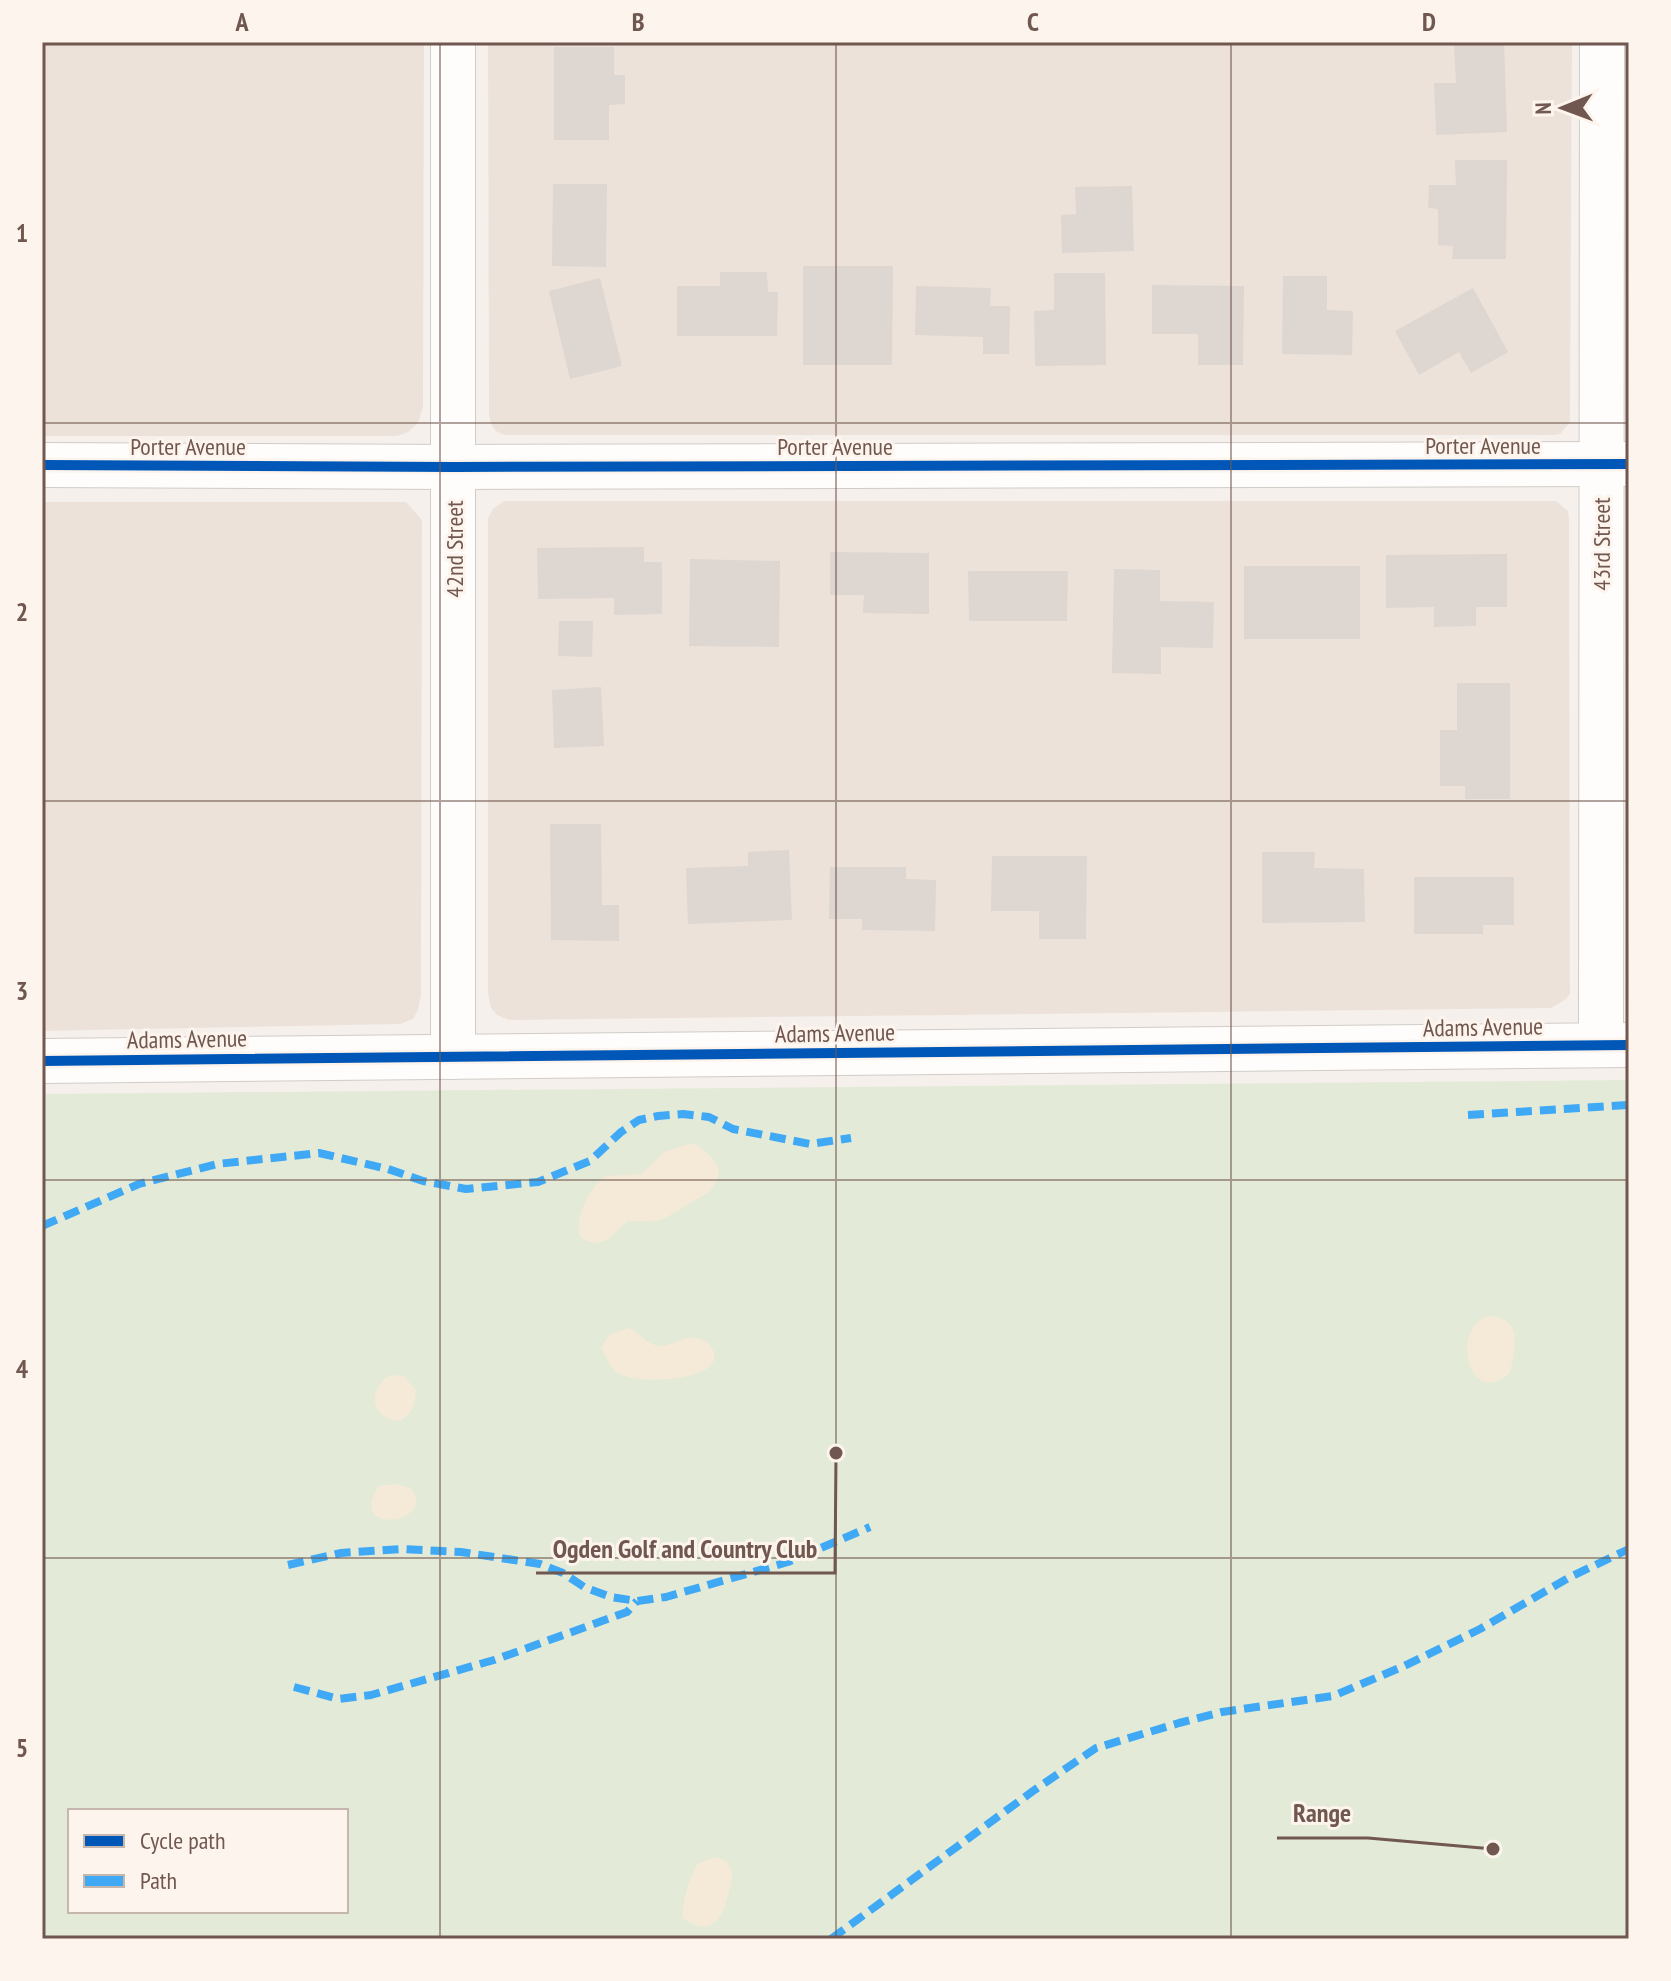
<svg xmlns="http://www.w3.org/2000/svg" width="1671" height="1981" font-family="'PT Sans Narrow',sans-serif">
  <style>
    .residential { fill: #ede2da }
    .green { fill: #e4ead8; fill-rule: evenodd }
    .sand { fill: #f4ead7 }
    .building { fill: #ded6d1 }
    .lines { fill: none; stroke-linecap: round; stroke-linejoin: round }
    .minor-casing { stroke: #d2ccc7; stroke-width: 46 }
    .minor { stroke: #fefdfc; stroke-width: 44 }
    .quiet { stroke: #3fa9f5; stroke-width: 8; stroke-dasharray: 16 8; stroke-linecap: butt }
    .cycleway-casing { stroke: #fdf5ed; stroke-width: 15 }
    .cycleway { stroke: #0057b8; stroke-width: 10 }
    .grid { fill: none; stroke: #70574f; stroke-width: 2; stroke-opacity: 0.55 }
    .labels { text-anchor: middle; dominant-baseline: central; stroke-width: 6; stroke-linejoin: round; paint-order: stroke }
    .street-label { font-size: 24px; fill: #70574f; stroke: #fdf5ed }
    .leader { fill: none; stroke: #70574f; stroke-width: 3 }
    .callout-dot { fill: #70574f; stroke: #fdf5ed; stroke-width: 3 }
    .callout-label { font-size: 26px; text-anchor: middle; font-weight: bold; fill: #70574f; stroke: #fdf5ed; stroke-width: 6; stroke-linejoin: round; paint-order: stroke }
    .neatline { fill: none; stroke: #70574f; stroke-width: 3 }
    .grid-label { font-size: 26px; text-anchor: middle; font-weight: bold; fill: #70574f }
  </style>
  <rect width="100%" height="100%" fill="#f5f0eb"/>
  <g class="residential">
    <path d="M 42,42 L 424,42 L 423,407 L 418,423 L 408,432 L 397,436 L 42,436 Z"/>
    <path d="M 488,42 L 1572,42 L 1570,422 L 1560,434 L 1553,435 L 505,435 L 496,431 L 491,424 L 489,415 Z"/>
    <path d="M 504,501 L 1556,501 L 1568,511 L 1569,519 L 1570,994 L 1565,1000 L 1551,1008 L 509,1020 L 497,1015 L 491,1008 L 488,994 L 488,518 L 493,509 Z"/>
    <path d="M 42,502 L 406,502 L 422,520 L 421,995 L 418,1010 L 413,1019 L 400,1024 L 42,1031 Z"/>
  </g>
  <path class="green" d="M 1629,1080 L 1629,1939 L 42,1939 L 42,1094 ZM 70,1811 L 346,1811 L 346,1911 L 70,1911 Z"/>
  <g class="sand">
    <path d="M 692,1143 C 711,1153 731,1172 709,1191 C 703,1197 694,1200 687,1205 C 678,1210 669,1217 659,1220 C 649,1222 637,1221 627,1221 C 620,1227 611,1239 602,1242 C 597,1244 588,1242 583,1239 C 572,1229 585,1200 592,1190 C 595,1185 601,1181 606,1176 L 642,1174 L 664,1152 Z"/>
    <path d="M 1487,1316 C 1524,1316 1515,1348 1510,1373 C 1468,1409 1451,1330 1487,1316 Z"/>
    <path d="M 629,1328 C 639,1333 650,1347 661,1346 C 675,1345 692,1330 708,1343 C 709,1344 714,1351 714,1353 C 721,1382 635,1385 618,1373 C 610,1368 606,1356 601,1348 L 609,1335 Z"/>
    <path d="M 390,1375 L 404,1376 L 416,1391 C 414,1406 413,1413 400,1421 C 395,1420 391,1420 387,1418 C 367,1407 374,1385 390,1375 Z"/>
    <path d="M 397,1484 L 411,1488 C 413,1491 416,1497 416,1500 C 418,1526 349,1531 379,1486 Z"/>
    <path d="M 715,1857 L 726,1861 C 728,1865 731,1868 732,1873 C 733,1878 730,1886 729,1891 C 724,1918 711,1939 683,1918 C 682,1900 689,1880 697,1864 Z"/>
  </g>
  <g class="building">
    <path d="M 1504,42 L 1507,132 L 1436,135 L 1434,83 L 1456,83 L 1454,43 Z"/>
    <path d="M 554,47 L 614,47 L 614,75 L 625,75 L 625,104 L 609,105 L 609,140 L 554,140 Z"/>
    <path d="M 1455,160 L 1507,160 L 1506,259 L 1452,259 L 1453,246 L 1438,245 L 1438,209 L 1428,208 L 1429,185 L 1456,185 Z"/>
    <path d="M 553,184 L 607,184 L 606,267 L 552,266 Z"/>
    <path d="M 1132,186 L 1134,251 L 1062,253 L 1061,215 L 1076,214 L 1075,187 Z"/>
    <path d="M 803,266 L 893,266 L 892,365 L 803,365 Z"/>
    <path d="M 720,272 L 767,272 L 768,292 L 778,292 L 777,336 L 677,336 L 677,286 L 720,286 Z"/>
    <path d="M 1054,273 L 1105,273 L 1106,365 L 1035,366 L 1034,311 L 1054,310 Z"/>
    <path d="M 1283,276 L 1327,276 L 1327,310 L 1353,311 L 1352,355 L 1282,354 Z"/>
    <path d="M 600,278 L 622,366 L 570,379 L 549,291 Z"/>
    <path d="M 1152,285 L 1244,286 L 1243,365 L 1198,365 L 1198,334 L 1152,334 Z"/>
    <path d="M 916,286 L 991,288 L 990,306 L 1010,306 L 1009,354 L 983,354 L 983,337 L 915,335 Z"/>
    <path d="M 1473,288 L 1508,352 L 1471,373 L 1459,352 L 1419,375 L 1395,331 Z"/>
    <path d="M 644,547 L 644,562 L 662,562 L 662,614 L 614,615 L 614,598 L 538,599 L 537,548 Z"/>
    <path d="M 830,552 L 929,553 L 929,614 L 863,613 L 864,595 L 830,595 Z"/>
    <path d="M 1507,554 L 1507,607 L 1476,607 L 1476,626 L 1434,627 L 1434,607 L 1386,608 L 1386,555 Z"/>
    <path d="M 690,559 L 780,561 L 779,647 L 689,646 Z"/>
    <rect x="1244" y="566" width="116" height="73"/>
    <path d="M 1114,569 L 1160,570 L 1160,601 L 1214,602 L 1213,648 L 1161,647 L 1161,674 L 1112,673 Z"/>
    <path d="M 968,571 L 1068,571 L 1067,621 L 969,621 Z"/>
    <path d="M 559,621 L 593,621 L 592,657 L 558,656 Z"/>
    <path d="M 1457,683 L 1510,683 L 1510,799 L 1465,799 L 1465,786 L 1440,786 L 1440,730 L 1457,730 Z"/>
    <path d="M 601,687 L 604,746 L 554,748 L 552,690 Z"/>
    <path d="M 550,824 L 601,824 L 602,905 L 619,905 L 619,941 L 551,940 Z"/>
    <path d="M 789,850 L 792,920 L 688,924 L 686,868 L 748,866 L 748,852 Z"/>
    <path d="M 1262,852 L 1315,852 L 1314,868 L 1364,869 L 1365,922 L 1262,923 Z"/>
    <path d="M 992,856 L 1087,856 L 1086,939 L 1039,939 L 1039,911 L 991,911 Z"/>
    <path d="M 830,867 L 906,867 L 906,879 L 936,880 L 935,931 L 862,930 L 862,919 L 829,919 Z"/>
    <path d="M 1414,877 L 1514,877 L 1514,925 L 1483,925 L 1483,934 L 1414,934 Z"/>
  </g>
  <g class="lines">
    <defs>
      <g id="minor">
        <path d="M 453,42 L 453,1057"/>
        <path d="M 42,465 L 454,467 L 1629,464"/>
        <path d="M 1601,1045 L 1602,42"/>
        <path d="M 42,1061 L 1629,1045"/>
      </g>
    </defs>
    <use href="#minor" class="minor-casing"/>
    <use href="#minor" class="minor"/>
    <g class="quiet">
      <path d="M 1468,1115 L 1629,1105"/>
      <path d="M 42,1226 L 139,1184 L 217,1164 L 319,1153 L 388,1169 L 423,1181 L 466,1189 L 538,1182 L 590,1161 L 621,1132 L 639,1120 L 658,1116 L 683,1114 L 709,1117 L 733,1129 L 810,1144 L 851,1138"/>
      <path d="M 288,1565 L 341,1553 L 401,1549 L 461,1552 L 540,1564 L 563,1573 L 584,1587 L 611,1597 L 637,1601 L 666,1597 L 788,1562 L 870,1527"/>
      <path d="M 294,1687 L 339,1699 L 371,1695 L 494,1660 L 627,1612 L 637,1601"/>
      <path d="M 831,1939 L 1033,1791 L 1096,1748 L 1179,1723 L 1222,1712 L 1333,1696 L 1404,1666 L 1480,1629 L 1570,1577 L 1629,1549"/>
    </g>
    <defs>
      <g id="cycleway">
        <path d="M 42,465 L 454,467 L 1629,464"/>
        <path d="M 42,1061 L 1629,1045"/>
      </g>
    </defs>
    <use href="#cycleway" class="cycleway-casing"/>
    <use href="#cycleway" class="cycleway"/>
  </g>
  <path class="grid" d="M 440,42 L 440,1939M 836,42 L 836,1939M 1231,42 L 1231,1939M 42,423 L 1629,423M 42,801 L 1629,801M 42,1180 L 1629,1180M 42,1558 L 1629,1558"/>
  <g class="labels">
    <g class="street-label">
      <text x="1483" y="445">Porter Avenue</text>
      <text x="188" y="446">Porter Avenue</text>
      <text x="835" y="446">Porter Avenue</text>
      <text transform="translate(1601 544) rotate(-90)">43rd Street</text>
      <text transform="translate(454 549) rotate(-90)">42nd Street</text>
      <text transform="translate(1483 1027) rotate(-1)">Adams Avenue</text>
      <text transform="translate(835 1033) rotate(-1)">Adams Avenue</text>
      <text transform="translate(187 1039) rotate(-1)">Adams Avenue</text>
    </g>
  </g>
  <path class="leader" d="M836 1453L835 1573H536M1493 1849L1368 1838H1277"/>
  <g class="callout-dot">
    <circle cx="836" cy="1453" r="8"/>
    <circle cx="1493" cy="1849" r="8"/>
  </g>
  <g class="callout-label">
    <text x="685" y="1558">Ogden Golf and Country Club</text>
    <text x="1322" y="1822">Range</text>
  </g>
  <rect width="1671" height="1981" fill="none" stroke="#fdf5ed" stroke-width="88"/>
  <rect x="68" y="1809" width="280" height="104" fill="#fdf5ed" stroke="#c5b6ae" stroke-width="2"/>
  <rect x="84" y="1835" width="40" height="12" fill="#0057b8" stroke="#c5b6ae" stroke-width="2"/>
  <text x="140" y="1849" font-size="24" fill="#70574f">Cycle path</text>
  <rect x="84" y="1875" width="40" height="12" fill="#3fa9f5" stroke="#c5b6ae" stroke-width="2"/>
  <text x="140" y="1889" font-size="24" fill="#70574f">Path</text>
  <g transform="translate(1563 108) rotate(269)" stroke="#fdf5ed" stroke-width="6" paint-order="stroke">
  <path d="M0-6L14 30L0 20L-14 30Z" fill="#70574f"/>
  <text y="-12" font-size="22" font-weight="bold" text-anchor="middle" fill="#70574f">N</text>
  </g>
  <rect x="44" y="44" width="1583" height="1893" class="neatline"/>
  <g class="grid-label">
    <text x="242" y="31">A</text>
    <text x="638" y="31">B</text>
    <text x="1033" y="31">C</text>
    <text x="1429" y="31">D</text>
    <text x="22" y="242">1</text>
    <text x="22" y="621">2</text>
    <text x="22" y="1000">3</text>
    <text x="22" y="1378">4</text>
    <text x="22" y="1757">5</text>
  </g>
</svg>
